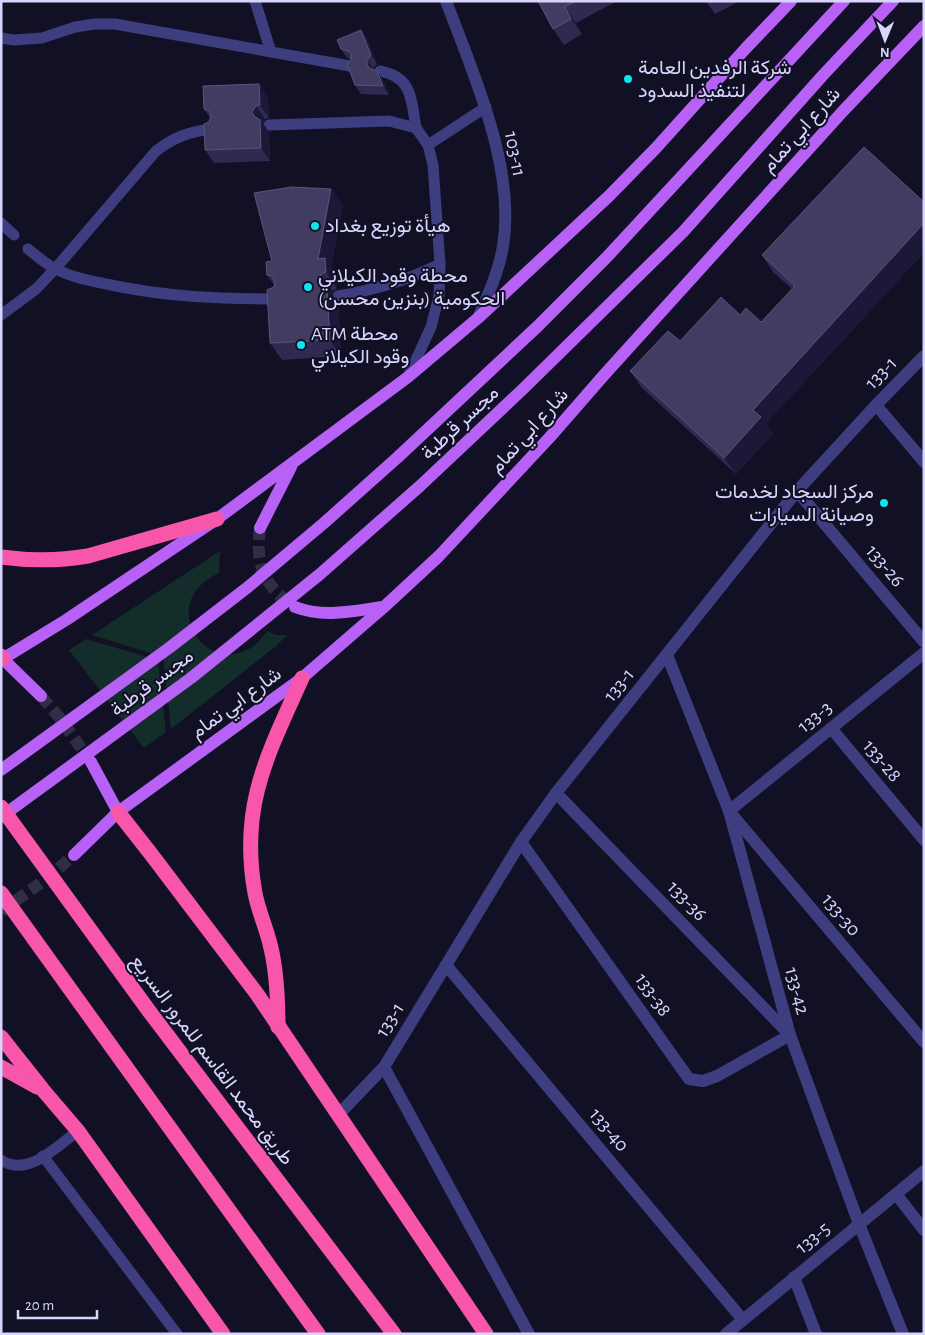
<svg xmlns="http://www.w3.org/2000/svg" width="925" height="1335" font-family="'Alegreya Sans',Vazirmatn,sans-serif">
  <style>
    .green { fill: #132d2b }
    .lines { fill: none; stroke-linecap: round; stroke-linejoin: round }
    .primary-tunnel { stroke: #302e45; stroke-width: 12; stroke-dasharray: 12 6; stroke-linecap: butt }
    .lane { stroke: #3d3d80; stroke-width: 11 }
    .street { stroke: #3d3d80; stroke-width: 12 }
    .primary { stroke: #b861f7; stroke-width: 12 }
    .highway { stroke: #f756aa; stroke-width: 15 }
    .wall { fill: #302a51 }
    .shaded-wall { fill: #1c1837 }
    .building { fill: #423c63; stroke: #59547c }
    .poi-dot { fill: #0ce5f1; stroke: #121024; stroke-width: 2 }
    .labels { text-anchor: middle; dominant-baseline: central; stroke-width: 4; stroke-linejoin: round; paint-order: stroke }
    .poi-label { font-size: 20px; fill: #d7d5fd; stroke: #121024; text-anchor: start }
    .street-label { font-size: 20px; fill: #d7d5fd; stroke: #121024 }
  </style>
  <rect width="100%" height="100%" fill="#121024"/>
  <g class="green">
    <path d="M 220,551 L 219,573 C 157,602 202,672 247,650 C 256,646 261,639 267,631 L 276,635 L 287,635 L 275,647 L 171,729 L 163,657 L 92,635 Z"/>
    <path d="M 86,639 L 158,660 L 166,732 L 144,748 L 69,650 Z"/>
  </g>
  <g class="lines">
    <g class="primary-tunnel">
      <path d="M 260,528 C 255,564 264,587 295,607"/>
      <path d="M 41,696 L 59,717 L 91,762"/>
      <path d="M 1,911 L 45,880 L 74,855"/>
    </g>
    <g class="lane">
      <path d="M 255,1 L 271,52"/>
      <path d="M 1,38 L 14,40 L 42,38 L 75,27 L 95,24 L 115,24 L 350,66"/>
      <path d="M 380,71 C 413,77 411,100 416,128"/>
      <path d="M 269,125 L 389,121 L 416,128 L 428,145 L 433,165 L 440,264 L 439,296 L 431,327 L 408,377"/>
      <path d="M 428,145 L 486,107"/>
      <path d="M 1,223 L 14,235"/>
      <path d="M 28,249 C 37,256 45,264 56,269 C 73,278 92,281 111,285 C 167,297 222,299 279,299"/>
      <path d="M 338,296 C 374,290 407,281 440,264"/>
      <path d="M 1,315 L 36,289 L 55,269 L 156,151 C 174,137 191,131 213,129"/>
      <path d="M 43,1156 L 177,1334"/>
      <path d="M 1,1160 C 28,1178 57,1146 78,1131"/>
    </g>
    <g class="street">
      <path d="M 446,1 C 473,73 516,168 503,246 C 499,271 488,295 478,318"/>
      <path d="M 876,405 L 924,462"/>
      <path d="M 797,491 L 924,642"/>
      <path d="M 924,653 L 729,811 L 924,1042"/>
      <path d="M 667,655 L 729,811 L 790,1035 L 859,1224 L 903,1334"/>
      <path d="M 831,728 L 924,840"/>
      <path d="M 521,842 L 689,1079 L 703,1081 L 717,1076 L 790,1035 L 556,793"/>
      <path d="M 446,965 L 743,1320"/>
      <path d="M 384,1067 L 529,1334"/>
      <path d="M 338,1115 L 384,1067 L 521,842 L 556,793 L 797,491 L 876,405 L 924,356"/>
      <path d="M 896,1194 L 924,1230"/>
      <path d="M 794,1277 L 816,1334"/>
      <path d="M 726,1334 L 924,1171"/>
    </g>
    <g class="primary">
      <path d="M 260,528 L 291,467"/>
      <path d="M 295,607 C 324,618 353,611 383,607"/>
      <path d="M 3,659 L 41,696"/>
      <path d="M 1,660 L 66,620 L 217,519 L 408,377 L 478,318 L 609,196 L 656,148 L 746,48 L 791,1"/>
      <path d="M 91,762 L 118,812"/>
      <path d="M 1,770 L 169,648 L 248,587 L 324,523 L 398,457 L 538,326 L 606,258 L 844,1"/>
      <path d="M 1,817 L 191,678 L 319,575 L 420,486 L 523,389 L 683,232 L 824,74 L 893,1"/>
      <path d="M 74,855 L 118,812 L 302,678 L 384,607 L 439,556 L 550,437 L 604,375 L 844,110 L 924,26"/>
    </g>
    <g class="highway">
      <path d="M 1,557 C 31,561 58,561 88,556 L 217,519"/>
      <path d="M 1,656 L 3,659"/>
      <path d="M 1,807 L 149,1011 L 394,1334"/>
      <path d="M 118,812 L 151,854 L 257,994 L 486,1334"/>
      <path d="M 1,893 L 318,1334"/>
      <path d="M 278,1027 C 278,999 277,971 270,944 C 266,927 258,910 255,893 C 239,806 268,754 302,678"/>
      <path d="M 1,1037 L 43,1090 L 78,1131 L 223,1334"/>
      <path d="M 1,1067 L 37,1087"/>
    </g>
  </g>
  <g class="wall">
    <path d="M 538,1 L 617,1 L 576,23 L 582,34 L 564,45 L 553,29 Z"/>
    <path d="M 706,1 L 740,1 L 715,14 Z"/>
    <path d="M 361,30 L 367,39 L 377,64 L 373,69 L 377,71 L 383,80 L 389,95 L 361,94 L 355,85 L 351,59 L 347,58 L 341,49 Z"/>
    <path d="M 259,84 L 268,97 L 269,118 L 265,119 L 263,123 L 269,132 L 270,161 L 214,163 L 205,150 L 209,122 L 210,118 L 204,109 Z"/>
    <path d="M 864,147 L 766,424 L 773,434 L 736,474 L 642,388 L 630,371 L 680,341 L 740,315 L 761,322 L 792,289 L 773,272 L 762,255 Z"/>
    <path d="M 331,189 L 343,205 L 331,267 L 336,275 L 337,289 L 333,291 L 332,294 L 338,303 L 341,356 L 282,360 L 270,343 L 274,285 L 267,275 L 272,261 Z"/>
  </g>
  <g class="shaded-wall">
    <path d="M 565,7 L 576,23 L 582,34 L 571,19 Z"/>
    <path d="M 361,30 L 367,39 L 377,64 L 371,55 Z"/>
    <path d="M 367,60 L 373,69 L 373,73 L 367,64 Z"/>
    <path d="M 377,71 L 383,80 L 389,95 L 383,86 Z"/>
    <path d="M 259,84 L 268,97 L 269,118 L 260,105 Z"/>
    <path d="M 256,106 L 265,119 L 263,123 L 269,132 L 270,161 L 261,148 L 252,112 Z"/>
    <path d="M 331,189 L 343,205 L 331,267 L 336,275 L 337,289 L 326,272 L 318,259 Z"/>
    <path d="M 924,223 L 924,253 L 766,424 L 773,434 L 736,474 L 724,458 L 753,410 Z"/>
    <path d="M 321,274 L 333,291 L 332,294 L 338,303 L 341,356 L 330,340 L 321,285 L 319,280 Z"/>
  </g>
  <g class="building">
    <path d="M 538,1 L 576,1 L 565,7 L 571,19 L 553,29 Z"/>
    <path d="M 361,30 L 371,55 L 367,60 L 367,64 L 369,68 L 377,71 L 383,86 L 355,85 L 347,64 L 351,59 L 351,54 L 348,51 L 341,49 L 337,40 Z"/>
    <path d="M 259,84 L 260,105 L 256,106 L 252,112 L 254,116 L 260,120 L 261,148 L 205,150 L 204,124 L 209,122 L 211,116 L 210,111 L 204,109 L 203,86 Z"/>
    <path d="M 864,147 L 924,202 L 924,223 L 753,410 L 761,417 L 724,458 L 630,371 L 668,331 L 680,341 L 721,297 L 740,315 L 746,308 L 761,322 L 795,286 L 762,255 Z"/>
    <path d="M 292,187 L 331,189 L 318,259 L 325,258 L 326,272 L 321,274 L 319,280 L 321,285 L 327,287 L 330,340 L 270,343 L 267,290 L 274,287 L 275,282 L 272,276 L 267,275 L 266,262 L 272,261 L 254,193 Z"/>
  </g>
  <g class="poi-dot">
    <circle cx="628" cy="79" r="5"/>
    <circle cx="315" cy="226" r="5"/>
    <circle cx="308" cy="287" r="5"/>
    <circle cx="301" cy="345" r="5"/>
    <circle cx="884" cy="503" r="5"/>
  </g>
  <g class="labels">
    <g class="poi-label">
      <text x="638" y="68">شركة الرفدين العامة<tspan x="638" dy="23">لتنفيذ السدود</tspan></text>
      <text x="325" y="226">هيأة توزيع بغداد</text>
      <text x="318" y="276">محطة وقود الكيلاني<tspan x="318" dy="23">الحكومية (بنزين محسن)</tspan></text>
      <text x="311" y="334">ATM محطة<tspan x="311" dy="23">وقود الكيلاني</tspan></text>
      <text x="874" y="492" text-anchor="end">مركز السجاد لخدمات<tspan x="874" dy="23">وصيانة السيارات</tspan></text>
    </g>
    <g class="street-label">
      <text transform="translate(801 130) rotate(-48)">شارع ابي تمام</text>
      <text transform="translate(515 154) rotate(79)">103-11</text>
      <text transform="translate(881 373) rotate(-46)">133-1</text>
      <text transform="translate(460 423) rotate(-43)">مجسر قرطبة</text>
      <text transform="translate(529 431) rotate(-48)">شارع ابي تمام</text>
      <text transform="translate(885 566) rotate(50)">133-26</text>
      <text transform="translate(152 683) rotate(-37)">مجسر قرطبة</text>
      <text transform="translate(619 685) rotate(-51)">133-1</text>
      <text transform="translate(236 703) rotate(-36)">شارع ابي تمام</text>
      <text transform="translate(815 717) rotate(-39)">133-3</text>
      <text transform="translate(882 761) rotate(50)">133-28</text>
      <text transform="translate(687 901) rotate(46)">133-36</text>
      <text transform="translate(841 915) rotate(50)">133-30</text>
      <text transform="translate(797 991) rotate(75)">133-42</text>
      <text transform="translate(653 995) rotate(55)">133-38</text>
      <text transform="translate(390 1020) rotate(-58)">133-1</text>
      <text transform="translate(212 1060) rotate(53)">طريق محمد القاسم للمرور السريع</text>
      <text transform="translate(609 1130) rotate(50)">133-40</text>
      <text transform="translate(813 1238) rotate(-39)">133-5</text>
    </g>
  </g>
  <rect width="925" height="1335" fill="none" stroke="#d7d5fd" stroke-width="5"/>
  <g transform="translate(885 40) rotate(181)" stroke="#121024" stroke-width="4" paint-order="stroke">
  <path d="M0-4L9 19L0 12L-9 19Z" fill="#d7d5fd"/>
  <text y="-8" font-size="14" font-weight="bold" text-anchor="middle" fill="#d7d5fd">N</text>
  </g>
  <path d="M18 1310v8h79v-8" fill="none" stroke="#d7d5fd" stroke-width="2.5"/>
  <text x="25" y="1310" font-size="15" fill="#d7d5fd" stroke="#121024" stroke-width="4" paint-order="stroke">20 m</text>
</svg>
